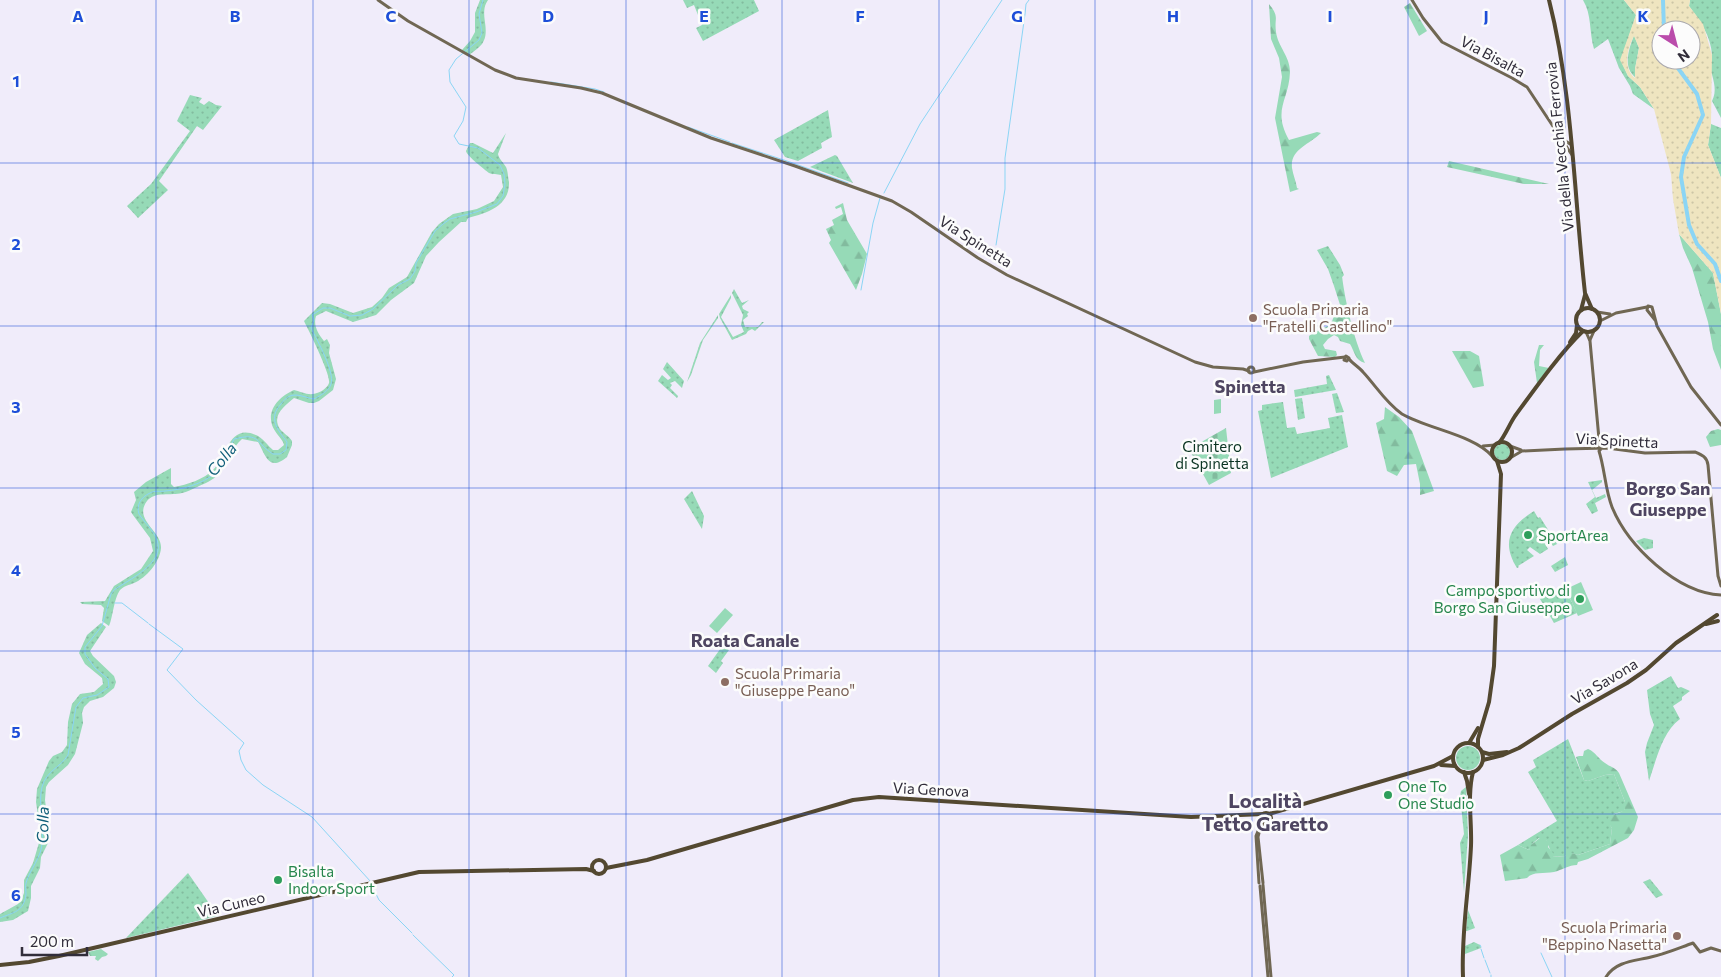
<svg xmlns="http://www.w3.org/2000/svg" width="1721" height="977" font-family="Commissioner,sans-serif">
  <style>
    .grass { fill: url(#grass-dots) }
    .forest { fill: url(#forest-firs) }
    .sand { fill: url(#sand-dots); fill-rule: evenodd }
    .cemetery { fill: url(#cemetery-stones) }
    .pitch { fill: #96dab7 }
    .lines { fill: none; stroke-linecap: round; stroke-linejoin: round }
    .stream { stroke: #8bd5f5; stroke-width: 1 }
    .river { stroke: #8bd5f5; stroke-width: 4 }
    .secondary { stroke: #706753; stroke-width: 3 }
    .primary { stroke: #534830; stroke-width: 4 }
    .grid { fill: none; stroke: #1d4ed8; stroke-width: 1; stroke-opacity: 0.55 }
    .education-dot { fill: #8d6e63; stroke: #fcfcfc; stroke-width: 2 }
    .leisure-dot { fill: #2e9e5b; stroke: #fcfcfc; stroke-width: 2 }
    .labels { text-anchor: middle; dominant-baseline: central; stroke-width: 5; stroke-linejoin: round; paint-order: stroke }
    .street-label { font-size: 15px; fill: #312d3a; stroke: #fcfcfc }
    .education-label { font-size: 15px; fill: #785e54; stroke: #fcfcfc; text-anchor: start }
    .park-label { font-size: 15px; fill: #0a3322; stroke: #fcfcfc }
    .leisure-label { font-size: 15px; fill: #27864d; stroke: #fcfcfc; text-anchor: start }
    .water-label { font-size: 16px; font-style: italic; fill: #105f7a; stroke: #fcfcfc }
    .quarter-label { font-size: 18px; font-weight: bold; fill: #4e4561; stroke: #fcfcfc }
    .district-label { font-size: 20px; font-weight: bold; fill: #4e4561; stroke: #fcfcfc }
    .grid-label { font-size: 16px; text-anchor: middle; font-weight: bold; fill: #1d4ed8; stroke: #fcfcfc; stroke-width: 5; stroke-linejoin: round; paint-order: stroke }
  </style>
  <defs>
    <pattern id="grass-dots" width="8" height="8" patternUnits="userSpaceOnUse" patternTransform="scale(1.25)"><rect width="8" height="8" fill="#96dab7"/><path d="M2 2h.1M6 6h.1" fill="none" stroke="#82bb9e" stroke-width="1.8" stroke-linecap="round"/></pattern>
    <pattern id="forest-firs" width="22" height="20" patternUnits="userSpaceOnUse" patternTransform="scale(1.25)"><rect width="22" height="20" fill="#96dab7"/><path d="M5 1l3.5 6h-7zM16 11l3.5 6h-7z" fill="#82bb9e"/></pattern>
    <pattern id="sand-dots" width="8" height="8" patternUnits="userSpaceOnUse" patternTransform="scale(1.25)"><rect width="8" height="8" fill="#efe5c0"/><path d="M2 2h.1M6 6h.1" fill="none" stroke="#cdc5a6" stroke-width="1.8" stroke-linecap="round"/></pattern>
    <pattern id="cemetery-stones" width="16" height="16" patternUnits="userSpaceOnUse" patternTransform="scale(1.25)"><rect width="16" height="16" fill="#96dab7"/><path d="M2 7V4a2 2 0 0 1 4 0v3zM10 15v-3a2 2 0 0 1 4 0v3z" fill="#82bb9e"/></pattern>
  </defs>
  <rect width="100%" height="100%" fill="#f0ecfa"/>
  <g class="grass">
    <path d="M 480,0 L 488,0 C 478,14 492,30 482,44 C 479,48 474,51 469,55 L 462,50 L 470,41 L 475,32 L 475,13 Z"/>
    <path d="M 683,0 L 754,0 L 759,11 L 703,41 L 696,28 L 702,25 L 694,5 L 687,8 Z"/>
    <path d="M 1583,0 L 1624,0 L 1636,15 L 1621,60 L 1628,76 L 1640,87 L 1654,109 L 1633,94 L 1630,86 L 1619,68 L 1608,39 L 1594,49 C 1589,32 1592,15 1583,0 Z"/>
    <path d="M 1690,0 L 1721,0 L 1721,118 L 1712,101 C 1717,91 1714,82 1711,71 C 1710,66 1712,61 1712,55 C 1711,36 1700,21 1689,6 Z"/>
    <path d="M 1634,35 L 1639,48 L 1635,69 L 1636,78 C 1622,67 1629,49 1634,35 Z"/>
    <path d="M 190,95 L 202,98 L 199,102 L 204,105 L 209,101 L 216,105 L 222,106 L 203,130 L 197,126 L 159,181 L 168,190 L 138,218 L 127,206 L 151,184 L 190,131 L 177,121 Z"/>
    <path d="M 828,110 L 832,137 L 821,143 L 822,148 L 798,161 L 785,157 L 774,140 Z"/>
    <path d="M 1711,124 L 1721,128 L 1721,178 L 1708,145 Z"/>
    <path d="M 506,133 L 498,154 C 499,159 503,162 506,167 C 508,171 508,178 509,182 C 510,206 487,213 468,218 L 466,222 L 461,222 L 439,242 L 426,256 L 414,283 L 391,300 L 376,315 L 353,322 L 326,311 L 316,316 C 313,325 318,334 324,341 L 327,339 L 330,345 L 329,353 L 336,379 L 333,390 L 319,401 L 314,403 L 309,403 L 294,398 C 285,406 271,415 280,429 C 283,433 289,436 292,441 L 292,445 L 287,457 C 268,473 265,453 258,442 L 242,439 C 231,448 229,463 219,474 C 213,480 204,484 197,487 C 192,489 187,492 182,493 C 171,496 155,491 147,501 C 133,520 162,531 161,548 C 160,562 146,578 134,583 C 129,585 124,586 120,590 C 114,598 113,616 109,626 L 102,621 L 104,608 L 101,605 L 82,604 L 80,602 L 105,601 L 114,586 L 141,569 L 153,551 L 150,538 L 133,515 L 131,512 L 136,500 L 134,492 L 146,482 L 171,468 L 171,484 L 174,487 C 187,485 204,479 213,470 C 227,456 229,423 256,435 C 263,438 267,445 273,450 L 278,450 L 284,445 L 283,442 C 280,437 274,431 272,425 C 267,409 280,396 294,390 C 299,391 307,395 313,394 C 319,393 327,389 329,383 C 331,375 309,331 304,321 L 322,303 L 330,304 L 353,313 L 372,307 L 382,298 L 389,288 L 407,277 L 432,232 L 439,224 L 453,214 L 477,209 L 494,201 L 503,187 L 501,175 C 497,174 493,175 489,173 C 485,170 466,155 466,151 C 467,149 469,145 470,143 L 473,143 L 493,153 Z"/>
    <path d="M 835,155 L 837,156 L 853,183 L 810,167 Z"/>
    <path d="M 1328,246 L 1340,265 L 1344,275 L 1334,286 L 1328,269 L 1317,250 Z"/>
    <path d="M 734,289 L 742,303 L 749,300 L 742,306 L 743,309 L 749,312 L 747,314 L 748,316 L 743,320 L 745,327 L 758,327 L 762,322 L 764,322 L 755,331 L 752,329 L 748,331 L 746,334 L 732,340 L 720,318 L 719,314 L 731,295 L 731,298 L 721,317 L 733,337 L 744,332 L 741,325 L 743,315 L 732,293 Z"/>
    <path d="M 718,315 L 718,318 L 703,340 L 691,375 L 687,382 L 700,343 Z"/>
    <path d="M 667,362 L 684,381 L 682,388 L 675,381 L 670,383 L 672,385 L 670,388 L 678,396 L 677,398 L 658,381 L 662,375 L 668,380 L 671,378 L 663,369 Z"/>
    <path d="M 1329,375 L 1336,390 L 1295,397 L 1294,390 L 1327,384 L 1326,376 Z"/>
    <path d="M 1337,393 L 1344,412 L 1336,413 L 1332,394 Z"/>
    <path d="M 1302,398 L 1305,418 L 1298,420 L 1295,399 Z"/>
    <path d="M 1283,402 L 1287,428 L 1295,427 L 1297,434 L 1330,428 L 1328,418 L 1342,415 L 1348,447 L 1271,478 L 1258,411 L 1262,410 L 1262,405 Z"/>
    <circle cx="1502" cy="452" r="8"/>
    <path d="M 1602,480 L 1602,482 L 1592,490 L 1596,498 L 1605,494 L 1606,497 L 1595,503 L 1598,511 L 1592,514 L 1586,504 L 1595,497 L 1588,482 Z"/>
    <path d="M 692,491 L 704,516 L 702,529 L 684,499 Z"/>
    <path d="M 1534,511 L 1538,518 L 1540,517 L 1557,544 L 1553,546 L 1545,534 L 1541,537 L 1548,549 L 1540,554 L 1530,547 L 1527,550 L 1534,556 L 1518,566 L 1519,567 L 1517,568 C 1501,542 1510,526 1534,511 Z"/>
    <path d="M 1644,538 L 1653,540 L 1653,548 L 1645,550 L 1636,541 Z"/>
    <path d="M 1565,557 L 1568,565 L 1555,572 L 1551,566 Z"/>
    <path d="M 1564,586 L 1577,613 L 1554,623 L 1540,599 Z"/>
    <path d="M 101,623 L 106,627 L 90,651 L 93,656 L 114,676 L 116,682 L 114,688 L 103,697 L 90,701 L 84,707 L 82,713 L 83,723 L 75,754 L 68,765 L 49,782 L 46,787 L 45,800 L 50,839 L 41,857 L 40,868 L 31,886 L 31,898 L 28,911 L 13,920 L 0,922 L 0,914 L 18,904 L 22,898 L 24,893 L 24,880 L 33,863 L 41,836 L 36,802 L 37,789 L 49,761 L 53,756 L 62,752 L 67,745 L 68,722 L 72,704 L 80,694 L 94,692 L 103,684 L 102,678 L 85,664 L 79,653 L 87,635 Z"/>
    <path d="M 723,645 L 729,650 L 721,661 L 723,663 L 716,673 L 708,666 Z"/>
    <path d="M 1671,676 L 1678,688 L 1681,687 L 1690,691 L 1682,697 L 1682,700 L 1673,706 L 1680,719 C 1662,732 1656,761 1649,781 L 1645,752 L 1647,743 L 1654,725 L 1650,714 L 1647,690 Z"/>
    <path d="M 1568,739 L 1584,780 L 1588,781 L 1605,775 L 1614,774 L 1625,802 L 1625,809 L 1624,811 L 1614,814 L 1610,825 L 1612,828 L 1610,844 L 1578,855 L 1571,853 L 1565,856 L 1552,857 C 1552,851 1548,847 1547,841 L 1539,838 L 1533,843 L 1529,850 L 1518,845 L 1557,821 L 1528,772 L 1536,767 L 1533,760 Z"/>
    <circle cx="1468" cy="758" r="12"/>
    <path d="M 1466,787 L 1468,835 L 1464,892 L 1460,843 L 1464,834 L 1460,796 L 1461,791 Z"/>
    <path d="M 188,873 L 218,916 L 126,938 Z"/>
    <path d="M 1650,879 L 1663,895 L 1656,898 L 1643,882 Z"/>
    <path d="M 1468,910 L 1475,928 L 1467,931 L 1466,931 Z"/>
    <path d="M 1474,942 L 1480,945 L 1481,948 L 1465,954 L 1465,946 Z"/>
  </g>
  <g class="forest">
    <path d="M 1410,3 L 1427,31 L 1419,36 L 1404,7 Z"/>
    <path d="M 1269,4 C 1280,18 1274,17 1276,32 C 1278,47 1290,56 1290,72 C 1289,101 1272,109 1289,140 L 1317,132 L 1321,133 C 1309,145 1290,149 1292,168 C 1293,175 1296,181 1297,188 L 1299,189 L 1290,192 L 1275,118 L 1282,77 L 1279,58 L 1271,39 Z"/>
    <path d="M 1449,161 L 1549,184 L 1524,184 L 1447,167 Z"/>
    <path d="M 843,203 L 847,220 L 867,254 L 862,274 L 856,290 L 829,243 L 831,240 L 826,229 L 834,225 L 832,220 L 843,214 L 841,207 L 836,209 L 835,207 Z"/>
    <path d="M 1679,234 L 1713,273 L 1721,314 L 1721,370 L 1713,349 L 1708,322 L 1692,268 L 1683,248 Z"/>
    <path d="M 1342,276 C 1345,301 1354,340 1365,363 C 1355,361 1354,350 1350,344 L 1340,341 L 1338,337 L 1334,335 L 1328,339 L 1323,345 L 1325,349 L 1336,351 L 1337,355 L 1335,357 L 1318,356 L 1309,339 L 1309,336 C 1315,331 1324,329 1331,324 L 1334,316 L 1338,315 L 1342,311 L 1334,286 L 1335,282 Z"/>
    <path d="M 1539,345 L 1544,345 L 1540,350 L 1539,366 L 1549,368 L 1537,383 L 1534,362 Z"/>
    <path d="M 1452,351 L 1470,351 L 1479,356 L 1484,386 L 1473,388 Z"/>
    <path d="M 1385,407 L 1399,417 L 1412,431 L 1434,491 L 1420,495 L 1420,484 L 1416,464 L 1404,465 L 1397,476 L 1387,471 L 1376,423 L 1384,419 Z"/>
    <path d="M 1718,429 L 1721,430 L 1721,445 L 1710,447 L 1706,437 L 1711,431 Z"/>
    <path d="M 1588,749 C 1596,752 1598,759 1605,763 C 1610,767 1615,767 1619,773 L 1638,817 L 1634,830 L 1628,838 L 1588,859 L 1578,862 L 1577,865 C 1569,865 1562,870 1554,872 C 1544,874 1533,871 1527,878 L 1505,881 L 1500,855 L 1518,845 L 1529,850 L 1531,845 L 1541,837 L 1549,842 L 1548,847 L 1553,853 L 1553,857 L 1565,856 L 1569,852 L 1578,855 L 1610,844 L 1612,828 L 1608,823 L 1608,818 C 1613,813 1621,814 1625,809 L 1625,802 L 1614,774 L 1605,775 L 1588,781 L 1584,780 L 1576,757 L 1579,756 L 1583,756 L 1584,751 Z"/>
    <path d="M 101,949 L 108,954 L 106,956 L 102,957 L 98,961 L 95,959 L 96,956 L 90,956 L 88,952 Z"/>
  </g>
  <path class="sand" d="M 1624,0 L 1690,0 L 1689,6 L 1703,24 L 1712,55 L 1711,124 L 1708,145 L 1721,178 L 1721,314 L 1713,273 L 1679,234 L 1673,199 L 1671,174 L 1654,109 L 1640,87 L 1628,76 L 1620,60 L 1636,15 ZM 1661,30 L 1691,30 L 1691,60 L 1661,60 ZM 1634,36 L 1639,48 L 1635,69 L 1635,78 C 1622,68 1628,47 1634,36 Z"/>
  <path class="cemetery" d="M 1226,428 L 1231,473 L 1209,485 L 1189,449 Z"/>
  <g class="pitch">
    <path d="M 1221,399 L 1221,413 L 1214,414 L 1214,400 Z"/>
    <path d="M 1581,582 L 1593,610 L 1578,616 L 1566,589 Z"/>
    <path d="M 725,608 L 733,615 L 717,633 L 709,626 Z"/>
  </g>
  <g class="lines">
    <g class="stream">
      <path d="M 551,82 L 595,89 L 604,92"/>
      <path d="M 688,127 L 730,142"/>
      <path d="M 732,143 L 790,162 L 848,183"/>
      <path d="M 884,193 L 920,124 L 1002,0"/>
      <path d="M 996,245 L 1005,189 L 1005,158 L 1025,14 L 1026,4 L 1029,0"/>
      <path d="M 861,290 L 873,223 L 880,198"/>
      <path d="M 115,603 L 122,603 L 148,623"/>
      <path d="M 149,624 L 183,649 L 167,670 L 196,700 L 244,743 L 239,751 L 241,760 L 246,770 L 263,785 L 312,817 L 371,882"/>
      <path d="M 372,886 L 379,900 L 412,933"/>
      <path d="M 0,918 C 14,912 24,912 26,894 C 26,890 25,886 26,883 C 30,869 41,858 42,844 C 44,827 38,802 42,787 C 46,771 61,767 68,755 L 76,707 L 83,698 L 97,695 L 109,687 L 108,679 L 95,668 L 85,654 L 85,647 L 102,626 L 111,594 L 114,590 C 128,580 166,563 157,540 C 154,531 144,522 139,514 C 136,505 141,497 150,493 C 155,490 160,492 165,491 C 181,490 203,484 215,473 C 224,464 229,450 234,439 C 261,432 255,443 273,454 L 280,454 L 286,450 L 287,442 C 277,429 268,418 281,404 C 283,401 287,397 290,396 C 298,393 306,398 314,399 C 321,395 329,391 331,384 C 335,372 317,340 311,328 L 314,320 L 312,315 L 323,308 L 330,308 L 350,316 L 362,315 L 373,309 L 398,285 L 410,279 L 415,271 L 416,263 L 435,231 L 443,224 L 450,219 L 476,212 L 497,204 L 503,196 L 505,184 L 504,174 L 500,165 L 478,148 L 459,144 L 454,136 L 463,121 L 466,107 L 450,82 L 449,70 L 456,59 L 479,40 L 482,33 L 479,14 L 483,0"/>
      <path d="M 413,935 L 454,975 L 452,977"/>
      <path d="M 1480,945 L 1481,947"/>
      <path d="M 1481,949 L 1484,958"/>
      <path d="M 1541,953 L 1552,977"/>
      <path d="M 1485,960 L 1490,973"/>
      <path d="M 1491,975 L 1491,977"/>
    </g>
    <g class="river">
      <path d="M 1663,0 L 1664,30"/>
      <path d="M 1672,60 L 1697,94 L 1703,115 L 1684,157 L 1681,177 L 1689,225 L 1697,244 L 1715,264 L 1721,281"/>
    </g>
    <g class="secondary">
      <path d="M 378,0 L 408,21 L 495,70 L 516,78 L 581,88 L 602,93 L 711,138 L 795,166 L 892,201 L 911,212 L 978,258 L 1007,275 L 1195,362 L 1213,367 L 1243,369 L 1249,371"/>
      <path d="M 1412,0 L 1423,18 L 1442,42 L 1512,78 L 1527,87 L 1572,155"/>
      <path d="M 1561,138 L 1570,144"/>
      <path d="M 1597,312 L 1610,314"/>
      <path d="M 1655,320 L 1647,310 L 1648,306 L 1652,307 L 1657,326 L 1691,387 L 1721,425"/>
      <path d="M 1600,321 L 1616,313 L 1647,307"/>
      <path d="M 1586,332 L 1590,341 L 1600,450"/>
      <path d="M 1590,340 L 1594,331"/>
      <path d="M 1346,356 L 1349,358 L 1347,361 L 1344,360 Z"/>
      <path d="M 1349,359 C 1353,364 1359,367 1363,372 C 1376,386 1386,403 1402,414 C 1428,429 1474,435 1492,456"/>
      <circle cx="1251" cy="370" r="3"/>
      <path d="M 1254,372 L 1303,362 L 1345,357"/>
      <path d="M 1483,446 L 1495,445"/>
      <path d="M 1510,446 L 1521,450"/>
      <path d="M 1600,450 L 1599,451 C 1605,470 1605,489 1612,507 C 1628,546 1677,593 1721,595"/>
      <path d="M 1510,458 L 1522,451 L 1565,449 L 1607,448 L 1645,453 L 1695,452 C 1702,455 1707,457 1708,465 L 1718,576 L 1721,586"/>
      <path d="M 1259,883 L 1256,836 L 1262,821"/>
      <path d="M 1263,883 L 1258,837 L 1260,829 L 1266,823"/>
      <path d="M 1263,885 L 1271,977"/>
      <path d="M 1260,886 L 1268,977"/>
      <path d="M 1606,977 C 1616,961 1635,961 1651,957 C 1665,954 1679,948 1693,943 L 1700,952 L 1711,948 L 1721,951"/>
    </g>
    <g class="primary">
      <path d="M 1549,0 C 1573,95 1574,196 1585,293 L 1592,309"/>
      <circle cx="1588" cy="320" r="12"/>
      <path d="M 1581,310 L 1585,295"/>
      <path d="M 1570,342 L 1576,333 L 1577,325"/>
      <circle cx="1502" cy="452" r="10"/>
      <path d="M 1499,443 C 1506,434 1509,425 1515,416 C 1534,390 1560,353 1583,331"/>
      <path d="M 1706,624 L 1718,621"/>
      <path d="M 1469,743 L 1478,728"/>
      <circle cx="1468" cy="758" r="15"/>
      <path d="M 1478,747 L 1478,739 L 1489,702 L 1494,666 L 1501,474 L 1497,461"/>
      <path d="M 1482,752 L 1489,754 L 1507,752"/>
      <path d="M 1483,760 L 1503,755 L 1519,748 L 1572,714 L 1627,683 L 1646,670 L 1676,643 L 1717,615"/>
      <path d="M 1441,765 L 1455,766"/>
      <path d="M 1464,772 L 1467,781 L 1469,794"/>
      <circle cx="1266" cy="818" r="5"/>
      <path d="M 1269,814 L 1434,766 L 1453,756"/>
      <circle cx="599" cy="867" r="7"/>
      <path d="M 606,868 L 647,860 L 853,800 L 879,797 L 1191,817 L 1264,814"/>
      <path d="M 0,965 L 29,962 L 59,956 L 419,872 L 586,869 L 594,871"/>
      <path d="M 1463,977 C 1461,933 1469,890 1471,846 C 1472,822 1467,796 1473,772"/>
    </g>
  </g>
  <path class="grid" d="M 156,0 L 156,977M 313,0 L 313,977M 469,0 L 469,977M 626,0 L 626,977M 782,0 L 782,977M 939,0 L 939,977M 1095,0 L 1095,977M 1252,0 L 1252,977M 1408,0 L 1408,977M 1565,0 L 1565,977M 0,163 L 1721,163M 0,326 L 1721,326M 0,488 L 1721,488M 0,651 L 1721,651M 0,814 L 1721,814"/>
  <g class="education-dot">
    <circle cx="1253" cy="318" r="5"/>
    <circle cx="725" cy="682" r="5"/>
    <circle cx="1677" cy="936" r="5"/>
  </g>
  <g class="leisure-dot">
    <circle cx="1528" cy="535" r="5"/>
    <circle cx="1580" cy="599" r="5"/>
    <circle cx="1388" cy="795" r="5"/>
    <circle cx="278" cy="880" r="5"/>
  </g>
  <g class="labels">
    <g class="street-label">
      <text transform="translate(1493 56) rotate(28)">Via Bisalta</text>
      <text transform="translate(1559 147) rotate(-96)">Via della Vecchia Ferrovia</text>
      <text transform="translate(976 241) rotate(32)">Via Spinetta</text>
      <text transform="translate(1617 440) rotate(3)">Via Spinetta</text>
      <text transform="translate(1604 681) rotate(-31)">Via Savona</text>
      <text transform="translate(931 789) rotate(3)">Via Genova</text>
      <text transform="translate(231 904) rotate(-13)">Via Cuneo</text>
    </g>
    <g class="education-label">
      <text x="1263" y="309">Scuola Primaria<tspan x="1263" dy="17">"Fratelli Castellino"</tspan></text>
      <text x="735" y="673">Scuola Primaria<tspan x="735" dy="17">"Giuseppe Peano"</tspan></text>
      <text x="1667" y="927" text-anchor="end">Scuola Primaria<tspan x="1667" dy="17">"Beppino Nasetta"</tspan></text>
    </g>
    <g class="park-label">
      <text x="1212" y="446">Cimitero<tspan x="1212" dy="17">di Spinetta</tspan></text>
    </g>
    <g class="leisure-label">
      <text x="1538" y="535">SportArea</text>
      <text x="1570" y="590" text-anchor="end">Campo sportivo di<tspan x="1570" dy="17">Borgo San Giuseppe</tspan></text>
      <text x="1398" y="786">One To<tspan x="1398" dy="17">One Studio</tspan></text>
      <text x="288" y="871">Bisalta<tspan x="288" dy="17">Indoor Sport</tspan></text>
    </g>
    <g class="water-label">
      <text transform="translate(221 459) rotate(-51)">Colla</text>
      <text transform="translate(42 825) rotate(-89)">Colla</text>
    </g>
    <g class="quarter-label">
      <text x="1250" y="386">Spinetta</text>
      <text x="1668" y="488">Borgo San<tspan x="1668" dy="21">Giuseppe</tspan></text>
      <text x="745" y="640">Roata Canale</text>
    </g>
    <g class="district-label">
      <text x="1265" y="800">Località<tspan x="1265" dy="23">Tetto Garetto</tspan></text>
    </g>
  </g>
  <g class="grid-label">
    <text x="78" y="22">A</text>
    <text x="235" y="22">B</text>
    <text x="391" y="22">C</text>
    <text x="548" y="22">D</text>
    <text x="704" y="22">E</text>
    <text x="860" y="22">F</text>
    <text x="1017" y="22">G</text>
    <text x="1173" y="22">H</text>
    <text x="1330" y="22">I</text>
    <text x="1486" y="22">J</text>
    <text x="1643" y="22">K</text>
    <text x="16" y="87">1</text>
    <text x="16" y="250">2</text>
    <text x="16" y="413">3</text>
    <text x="16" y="576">4</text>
    <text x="16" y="738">5</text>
    <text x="16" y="901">6</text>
  </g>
  <g transform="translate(1676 45) rotate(144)"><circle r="24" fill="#fcfcfc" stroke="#aba9ae"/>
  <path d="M0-4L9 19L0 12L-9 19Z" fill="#ba4cab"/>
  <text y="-8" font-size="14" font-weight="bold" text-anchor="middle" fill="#312d3a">N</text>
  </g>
  <path d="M22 947v8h65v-8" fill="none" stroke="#312d3a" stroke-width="2.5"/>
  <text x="30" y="947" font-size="15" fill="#312d3a" stroke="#fcfcfc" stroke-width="4" paint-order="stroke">200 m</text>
</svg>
